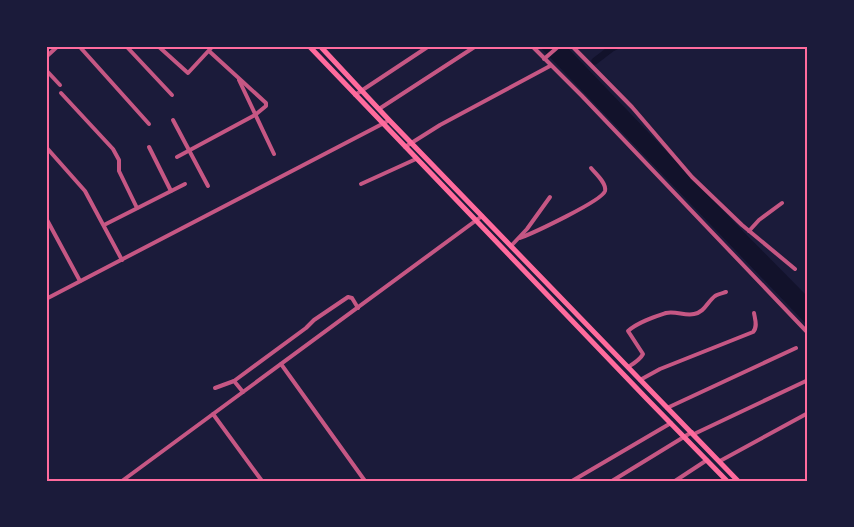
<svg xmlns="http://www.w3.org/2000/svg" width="854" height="527" font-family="'Asap Condensed',sans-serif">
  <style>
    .water { fill: #12122b }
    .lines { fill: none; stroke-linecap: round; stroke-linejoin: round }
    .canal { stroke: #12122b; stroke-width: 7 }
    .minor { stroke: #c65784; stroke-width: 4 }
    .secondary { stroke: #ff6b9d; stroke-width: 5 }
    .neatline { fill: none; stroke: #ff6b9d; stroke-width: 2 }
  </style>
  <rect width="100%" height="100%" fill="#1b1b3a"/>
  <path class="water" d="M 539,46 L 566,46 L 734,222 L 808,297 L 808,326 Z"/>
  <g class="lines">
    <path class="canal" d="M 595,61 L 612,48 L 616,46"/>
    <g class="minor">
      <path d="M 79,46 L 149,124"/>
      <path d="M 126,46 L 172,95"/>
      <path d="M 158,46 L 188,73 L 213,46"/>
      <path d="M 532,46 L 582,96 L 808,333"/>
      <path d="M 572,46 L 632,107 L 692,177 L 742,225 L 795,269"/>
      <path d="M 46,57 L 58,46"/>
      <path d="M 544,59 L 559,46"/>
      <path d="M 46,70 L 60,85"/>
      <path d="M 239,80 L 274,154"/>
      <path d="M 61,93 L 113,149 L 119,160 L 119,171 L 137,208"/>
      <path d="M 355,95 L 429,46"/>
      <path d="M 379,109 L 476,46"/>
      <path d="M 173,120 L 208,186"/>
      <path d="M 46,147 L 85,191 L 122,260"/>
      <path d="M 149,147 L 171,191"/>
      <path d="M 405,147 L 440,125 L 550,66"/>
      <path d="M 177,157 L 255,115 L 266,106 L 266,103 L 209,51"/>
      <path d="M 361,184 L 416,159"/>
      <path d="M 46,218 L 80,281"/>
      <path d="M 104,225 L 185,184"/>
      <path d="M 749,231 L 759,220 L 782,203"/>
      <path d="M 520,238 C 533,233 602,201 605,191 C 607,183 595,173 591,168"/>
      <path d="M 511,246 L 527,229 L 550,197"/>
      <path d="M 46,299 L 386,122"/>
      <path d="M 281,364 L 365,481"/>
      <path d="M 628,367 C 633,364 640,360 643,354 L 630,334 L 628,331 C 638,322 654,317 666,313 C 676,311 685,316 694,314 C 705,312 707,302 715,296 C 718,294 723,293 726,292"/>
      <path d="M 640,380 L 660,369 L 753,332 C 758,327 755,319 754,313"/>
      <path d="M 234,381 L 306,328 L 314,320 L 348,297 L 352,298 L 358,308"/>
      <path d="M 215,388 L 234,381 L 243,392"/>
      <path d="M 667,408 L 796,348"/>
      <path d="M 213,414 L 262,481"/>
      <path d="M 694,434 L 808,380"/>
      <path d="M 720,461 L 808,413"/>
      <path d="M 122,481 L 482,216"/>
      <path d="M 572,481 L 671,423"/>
      <path d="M 612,481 L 692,432"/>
      <path d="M 675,481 L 707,460"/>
    </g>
    <g class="secondary">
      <path d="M 309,46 L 647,399 L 727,481"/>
      <path d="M 320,46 L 389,120 L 738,481"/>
    </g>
  </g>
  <rect width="854" height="527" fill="none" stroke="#1b1b3a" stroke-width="95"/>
  <rect x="48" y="48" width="758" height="432" class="neatline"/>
</svg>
